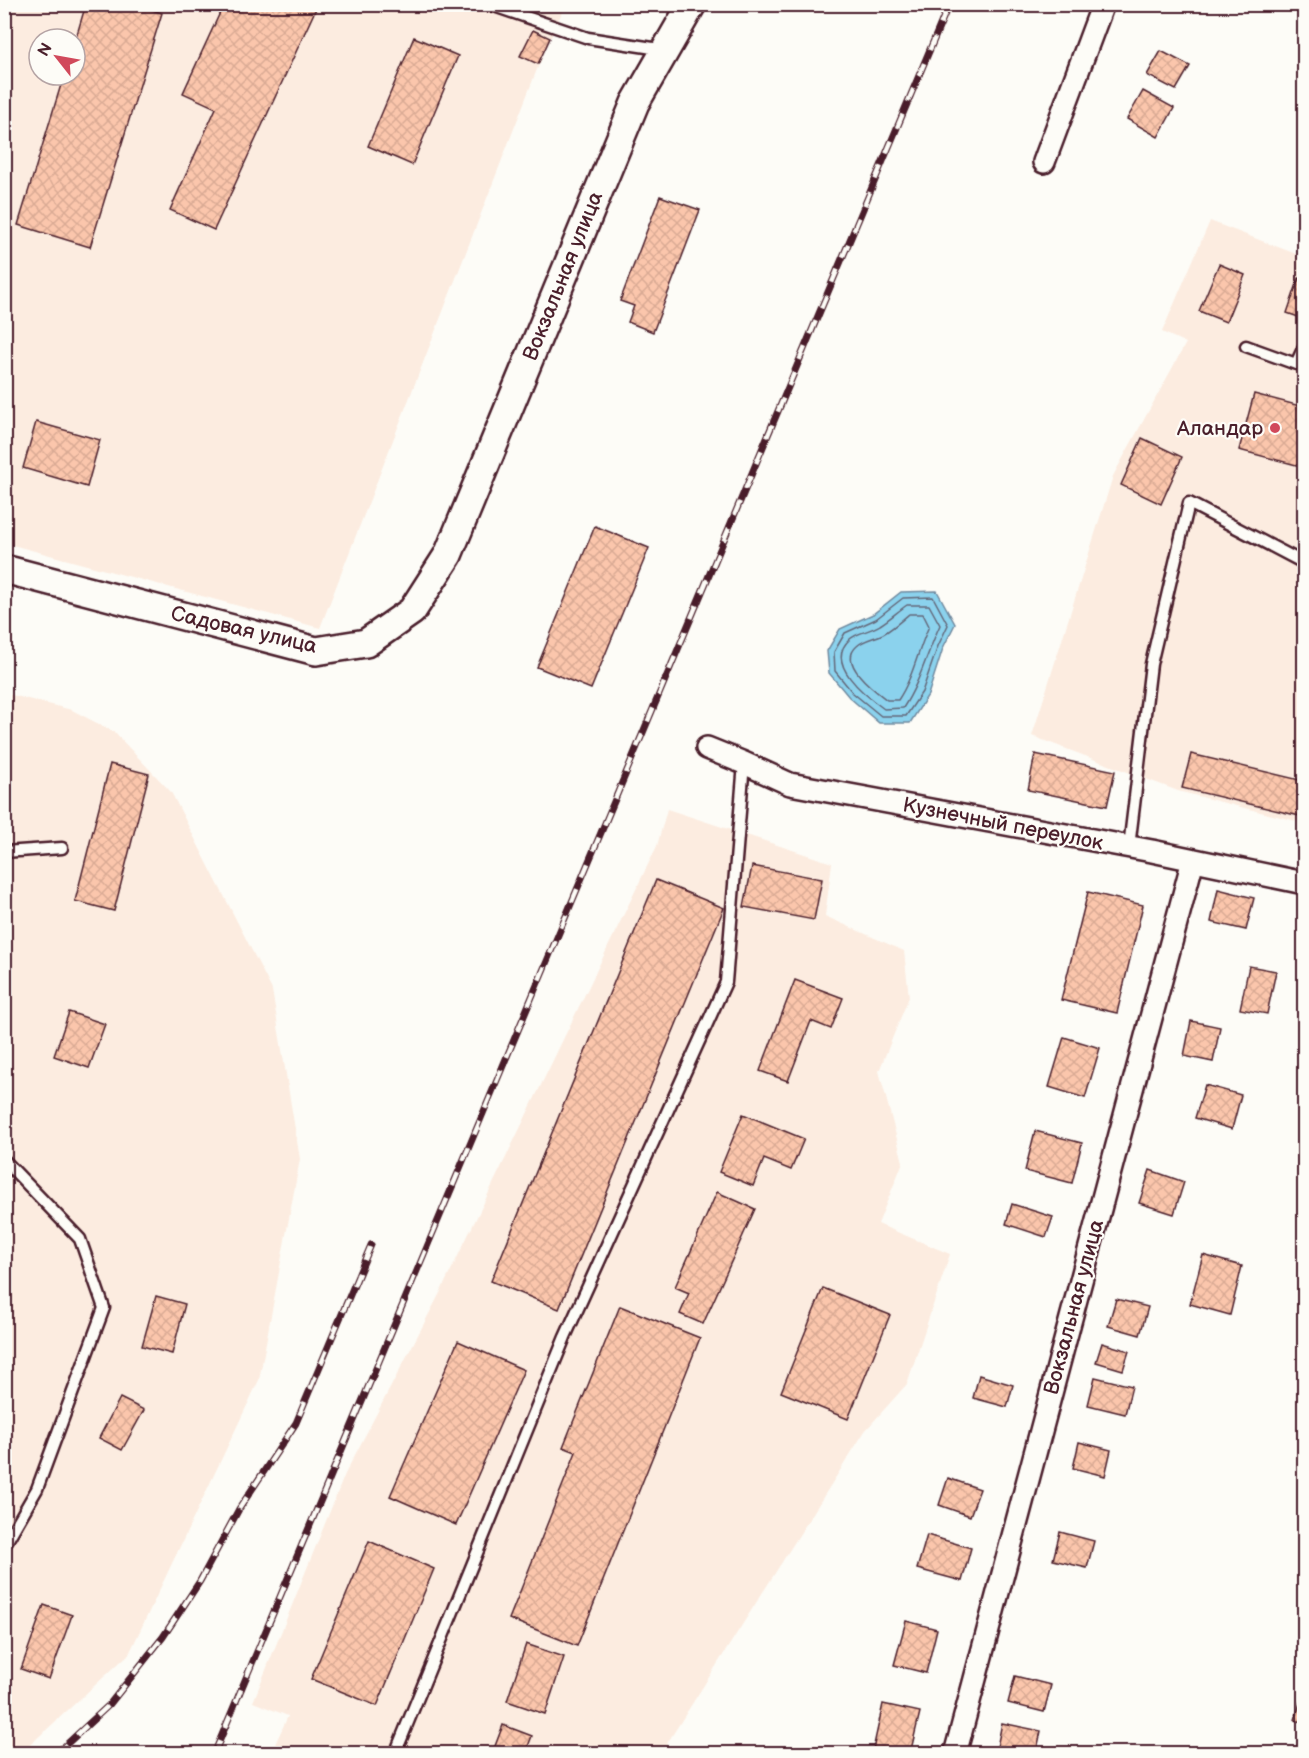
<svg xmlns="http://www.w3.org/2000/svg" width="1309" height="1758" font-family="'Balsamiq Sans',sans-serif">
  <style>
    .built { fill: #fcece0; fill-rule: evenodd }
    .water { fill: #8bd2ed; stroke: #718a9f; stroke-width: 1.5 }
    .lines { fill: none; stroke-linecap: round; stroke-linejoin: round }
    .shore { stroke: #646779; stroke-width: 1.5 }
    .building { fill: url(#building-cross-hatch); stroke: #4a1f2b; stroke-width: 1.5 }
    .service-casing { stroke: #4a1f2b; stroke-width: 15 }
    .minor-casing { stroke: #4a1f2b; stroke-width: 26 }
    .tertiary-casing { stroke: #4a1f2b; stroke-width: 32 }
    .service { stroke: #fdfcf7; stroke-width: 10 }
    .minor { stroke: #fdfcf7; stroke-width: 21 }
    .tertiary { stroke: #fdfcf7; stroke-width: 27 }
    .rail-casing { stroke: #4a1f2b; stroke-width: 7 }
    .rail { stroke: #fdfcf7; stroke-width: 4.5; stroke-dasharray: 14; stroke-linecap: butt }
    .poi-dot { fill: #d1495b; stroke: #fdfcf7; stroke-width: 2 }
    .labels { text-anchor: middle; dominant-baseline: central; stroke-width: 4.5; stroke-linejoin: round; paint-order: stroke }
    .street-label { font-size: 21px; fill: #4a1f2b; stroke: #fdfcf7 }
    .poi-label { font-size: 21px; fill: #4a1f2b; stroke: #fdfcf7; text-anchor: end }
  </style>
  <defs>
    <pattern id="building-cross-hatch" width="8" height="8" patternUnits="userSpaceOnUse" patternTransform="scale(1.5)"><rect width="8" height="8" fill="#fbc6ac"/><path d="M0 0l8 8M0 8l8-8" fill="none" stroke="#d9aa94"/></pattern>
  </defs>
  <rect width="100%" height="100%" fill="#fdfcf7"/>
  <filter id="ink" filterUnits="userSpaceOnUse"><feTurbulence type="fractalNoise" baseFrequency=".0167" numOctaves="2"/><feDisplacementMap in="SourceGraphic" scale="12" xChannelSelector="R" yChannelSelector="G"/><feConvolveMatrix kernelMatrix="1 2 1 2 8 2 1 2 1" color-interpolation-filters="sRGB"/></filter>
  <g filter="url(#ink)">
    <g class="built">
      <path d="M 4,5 L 565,5 L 536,72 L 320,628 L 5,543 ZM 39,39 L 75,39 L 75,75 L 39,75 Z"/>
      <path d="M 1210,221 L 1304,257 L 1304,823 L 1178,791 L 1032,736 L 1113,476 L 1186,343 L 1162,332 Z"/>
      <path d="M 4,693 L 72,710 L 114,732 L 171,792 L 272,990 L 300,1159 L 259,1380 L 129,1654 L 20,1754 L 4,1753 Z"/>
      <path d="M 667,809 L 832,863 L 825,916 L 904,951 L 909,997 L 879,1071 L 903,1162 L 878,1224 L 950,1254 L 907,1384 L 865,1431 L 661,1753 L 271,1753 L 288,1716 L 253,1702 L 345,1474 L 441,1291 L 657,846 Z"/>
    </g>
    <path class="water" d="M 937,591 L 955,624 L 943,648 L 928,695 L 910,723 L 879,723 L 849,697 L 829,673 L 827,651 L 840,629 L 873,614 L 901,592 Z"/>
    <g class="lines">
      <g class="shore">
        <path d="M 933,597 L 948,625 L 938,646 L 922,692 L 906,716 L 881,716 L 853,693 L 835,671 L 834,652 L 845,633 L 876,619 L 903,598 Z"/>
        <path d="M 907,605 L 929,605 L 940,625 C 927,653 920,682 903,708 L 884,709 C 866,696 823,663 850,639 C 858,632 871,631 880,625 C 890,619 898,611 907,605 Z"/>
        <path d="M 909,614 L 923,614 L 929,626 C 918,650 913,678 898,700 L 887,700 C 875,691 837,663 857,646 C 863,640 875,638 883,634 C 892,629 901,621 909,614 Z"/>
      </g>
    </g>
    <g class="building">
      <path d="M 86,4 L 133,4 L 162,13 L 90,247 L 18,225 L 64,75 L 75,75 L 75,41 Z"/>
      <path d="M 224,4 L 318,4 L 214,230 L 170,210 L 216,108 L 183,93 Z"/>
      <path d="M 533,30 L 550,38 L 538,64 L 520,56 Z"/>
      <path d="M 414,37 L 458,56 L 412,165 L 368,146 Z"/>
      <path d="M 1161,51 L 1190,66 L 1176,90 L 1147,75 Z"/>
      <path d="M 1143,91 L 1174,108 L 1158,137 L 1127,119 Z"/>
      <path d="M 660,196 L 700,210 L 653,332 L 628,322 L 634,306 L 620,301 Z"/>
      <path d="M 1219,264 L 1245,275 L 1226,322 L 1199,311 Z"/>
      <path d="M 1299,278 L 1304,279 L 1304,319 L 1287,313 Z"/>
      <path d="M 1254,394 L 1304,407 L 1304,467 L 1239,450 Z"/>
      <path d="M 36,422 L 100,440 L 87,487 L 23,468 Z"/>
      <path d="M 1142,438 L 1182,457 L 1161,504 L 1121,485 Z"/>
      <path d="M 595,526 L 649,548 L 591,689 L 537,667 Z"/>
      <path d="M 1035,754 L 1115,771 L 1107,806 L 1028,790 Z"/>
      <path d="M 1191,754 L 1304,781 L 1304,817 L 1182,788 Z"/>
      <path d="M 110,764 L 149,774 L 114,911 L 75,901 Z"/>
      <path d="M 752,866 L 822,879 L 814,920 L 744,907 Z"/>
      <path d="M 656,880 L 724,908 L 559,1309 L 491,1281 Z"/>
      <path d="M 1218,889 L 1254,898 L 1246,930 L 1211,922 Z"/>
      <path d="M 1088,892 L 1143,905 L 1117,1013 L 1061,1000 Z"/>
      <path d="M 1249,966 L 1276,971 L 1267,1014 L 1240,1009 Z"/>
      <path d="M 795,980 L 843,998 L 831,1029 L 811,1021 L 788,1081 L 760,1071 Z"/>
      <path d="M 69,1012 L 105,1024 L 89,1068 L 54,1056 Z"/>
      <path d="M 1191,1021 L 1220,1027 L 1213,1062 L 1184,1056 Z"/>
      <path d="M 1064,1037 L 1100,1048 L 1085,1098 L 1049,1087 Z"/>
      <path d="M 1205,1085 L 1241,1095 L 1232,1129 L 1195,1118 Z"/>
      <path d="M 743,1114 L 804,1139 L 791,1170 L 764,1159 L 753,1186 L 719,1172 Z"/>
      <path d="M 1035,1131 L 1082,1143 L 1072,1183 L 1025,1171 Z"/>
      <path d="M 1150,1170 L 1184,1182 L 1174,1214 L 1139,1203 Z"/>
      <path d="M 717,1192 L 755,1209 L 703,1324 L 680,1314 L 689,1293 L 675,1287 Z"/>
      <path d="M 1012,1204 L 1053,1217 L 1046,1237 L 1006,1224 Z"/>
      <path d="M 1203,1255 L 1242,1266 L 1230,1315 L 1190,1304 Z"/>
      <path d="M 823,1288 L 890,1315 L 848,1419 L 781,1392 Z"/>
      <path d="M 156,1296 L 185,1304 L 172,1354 L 142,1346 Z"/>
      <path d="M 1116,1299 L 1148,1307 L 1140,1335 L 1108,1326 Z"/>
      <path d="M 620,1306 L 700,1338 L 577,1646 L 509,1619 L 576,1452 L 563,1447 Z"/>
      <path d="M 458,1341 L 524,1370 L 456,1525 L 390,1496 Z"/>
      <path d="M 1102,1343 L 1129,1351 L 1123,1370 L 1096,1362 Z"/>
      <path d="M 979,1375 L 1013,1385 L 1007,1407 L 973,1398 Z"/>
      <path d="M 1095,1377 L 1132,1386 L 1125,1414 L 1088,1405 Z"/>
      <path d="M 120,1398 L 144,1410 L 122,1450 L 99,1438 Z"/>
      <path d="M 1079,1442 L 1111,1450 L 1105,1476 L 1073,1468 Z"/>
      <path d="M 948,1478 L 980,1489 L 970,1516 L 939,1505 Z"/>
      <path d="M 1060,1532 L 1094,1541 L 1087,1568 L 1053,1560 Z"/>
      <path d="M 927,1535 L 971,1548 L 962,1581 L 917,1569 Z"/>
      <path d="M 369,1541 L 434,1569 L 377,1706 L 311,1679 Z"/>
      <path d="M 44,1605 L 72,1615 L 49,1679 L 21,1669 Z"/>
      <path d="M 906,1621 L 937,1629 L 926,1673 L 894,1665 Z"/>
      <path d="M 526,1644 L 564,1657 L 545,1714 L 507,1701 Z"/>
      <path d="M 1015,1676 L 1051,1685 L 1044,1712 L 1008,1703 Z"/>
      <path d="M 1304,1689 L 1304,1723 L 1295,1720 Z"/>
      <path d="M 883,1704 L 920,1712 L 910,1754 L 872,1754 Z"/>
      <path d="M 1002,1723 L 1041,1731 L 1036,1754 L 996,1752 Z"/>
      <path d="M 503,1725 L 532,1736 L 525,1754 L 492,1754 Z"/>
    </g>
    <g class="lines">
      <defs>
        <g id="service">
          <path d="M 488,4 L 588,38 L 666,50"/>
          <path d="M 1246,346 L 1296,364 L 1304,347"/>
          <path d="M 1129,847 L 1151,664 L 1189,503 L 1304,563"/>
          <path d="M 4,852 L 62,848"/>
          <path d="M 4,1160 L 80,1239 L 104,1308 L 37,1489 L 4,1546"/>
          <path d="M 395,1754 L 565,1337 L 726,982 L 744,763"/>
        </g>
        <g id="minor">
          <path d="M 1044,162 L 1103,4"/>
          <path d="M 707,748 L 744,763 L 790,784 L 1152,851 L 1304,883"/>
          <path d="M 955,1754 L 1193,860"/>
        </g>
        <path id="tertiary" d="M 4,569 L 316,651 L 366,643 L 412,611 L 448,555 L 635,103 L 692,4"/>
      </defs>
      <use href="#service" class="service-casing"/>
      <use href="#minor" class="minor-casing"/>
      <use href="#tertiary" class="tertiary-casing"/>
      <use href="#service" class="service"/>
      <use href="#minor" class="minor"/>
      <use href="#tertiary" class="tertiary"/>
      <defs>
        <g id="rail">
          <path d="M 56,1754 L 109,1705 L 163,1637 L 200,1581 L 239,1509 L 296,1423 L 371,1245"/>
          <path d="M 214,1754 L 949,4"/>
        </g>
      </defs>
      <use href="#rail" class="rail-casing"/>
      <use href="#rail" class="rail"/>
    </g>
  </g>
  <circle class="poi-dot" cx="1275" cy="428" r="6"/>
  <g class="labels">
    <g class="street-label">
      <text transform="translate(563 276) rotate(-68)">Вокзальная улица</text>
      <text transform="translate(244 630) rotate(13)">Садовая улица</text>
      <text transform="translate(1003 824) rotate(11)">Кузнечный переулок</text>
      <text transform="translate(1074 1307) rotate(-75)">Вокзальная улица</text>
    </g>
    <g class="poi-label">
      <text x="1263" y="428">Аландар</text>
    </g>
  </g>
  <rect width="1309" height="1758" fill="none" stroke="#fdfcf7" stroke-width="24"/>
  <rect x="12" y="12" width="1285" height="1734" fill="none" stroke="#4a1f2b" stroke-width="2" filter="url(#ink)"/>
  <g transform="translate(57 57) rotate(301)"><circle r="28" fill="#fdfcf7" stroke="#b5a4a5" stroke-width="1.5"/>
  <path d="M0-4.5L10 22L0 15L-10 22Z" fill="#d1495b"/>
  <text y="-9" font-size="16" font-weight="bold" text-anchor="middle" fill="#4a1f2b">N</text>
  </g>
</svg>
